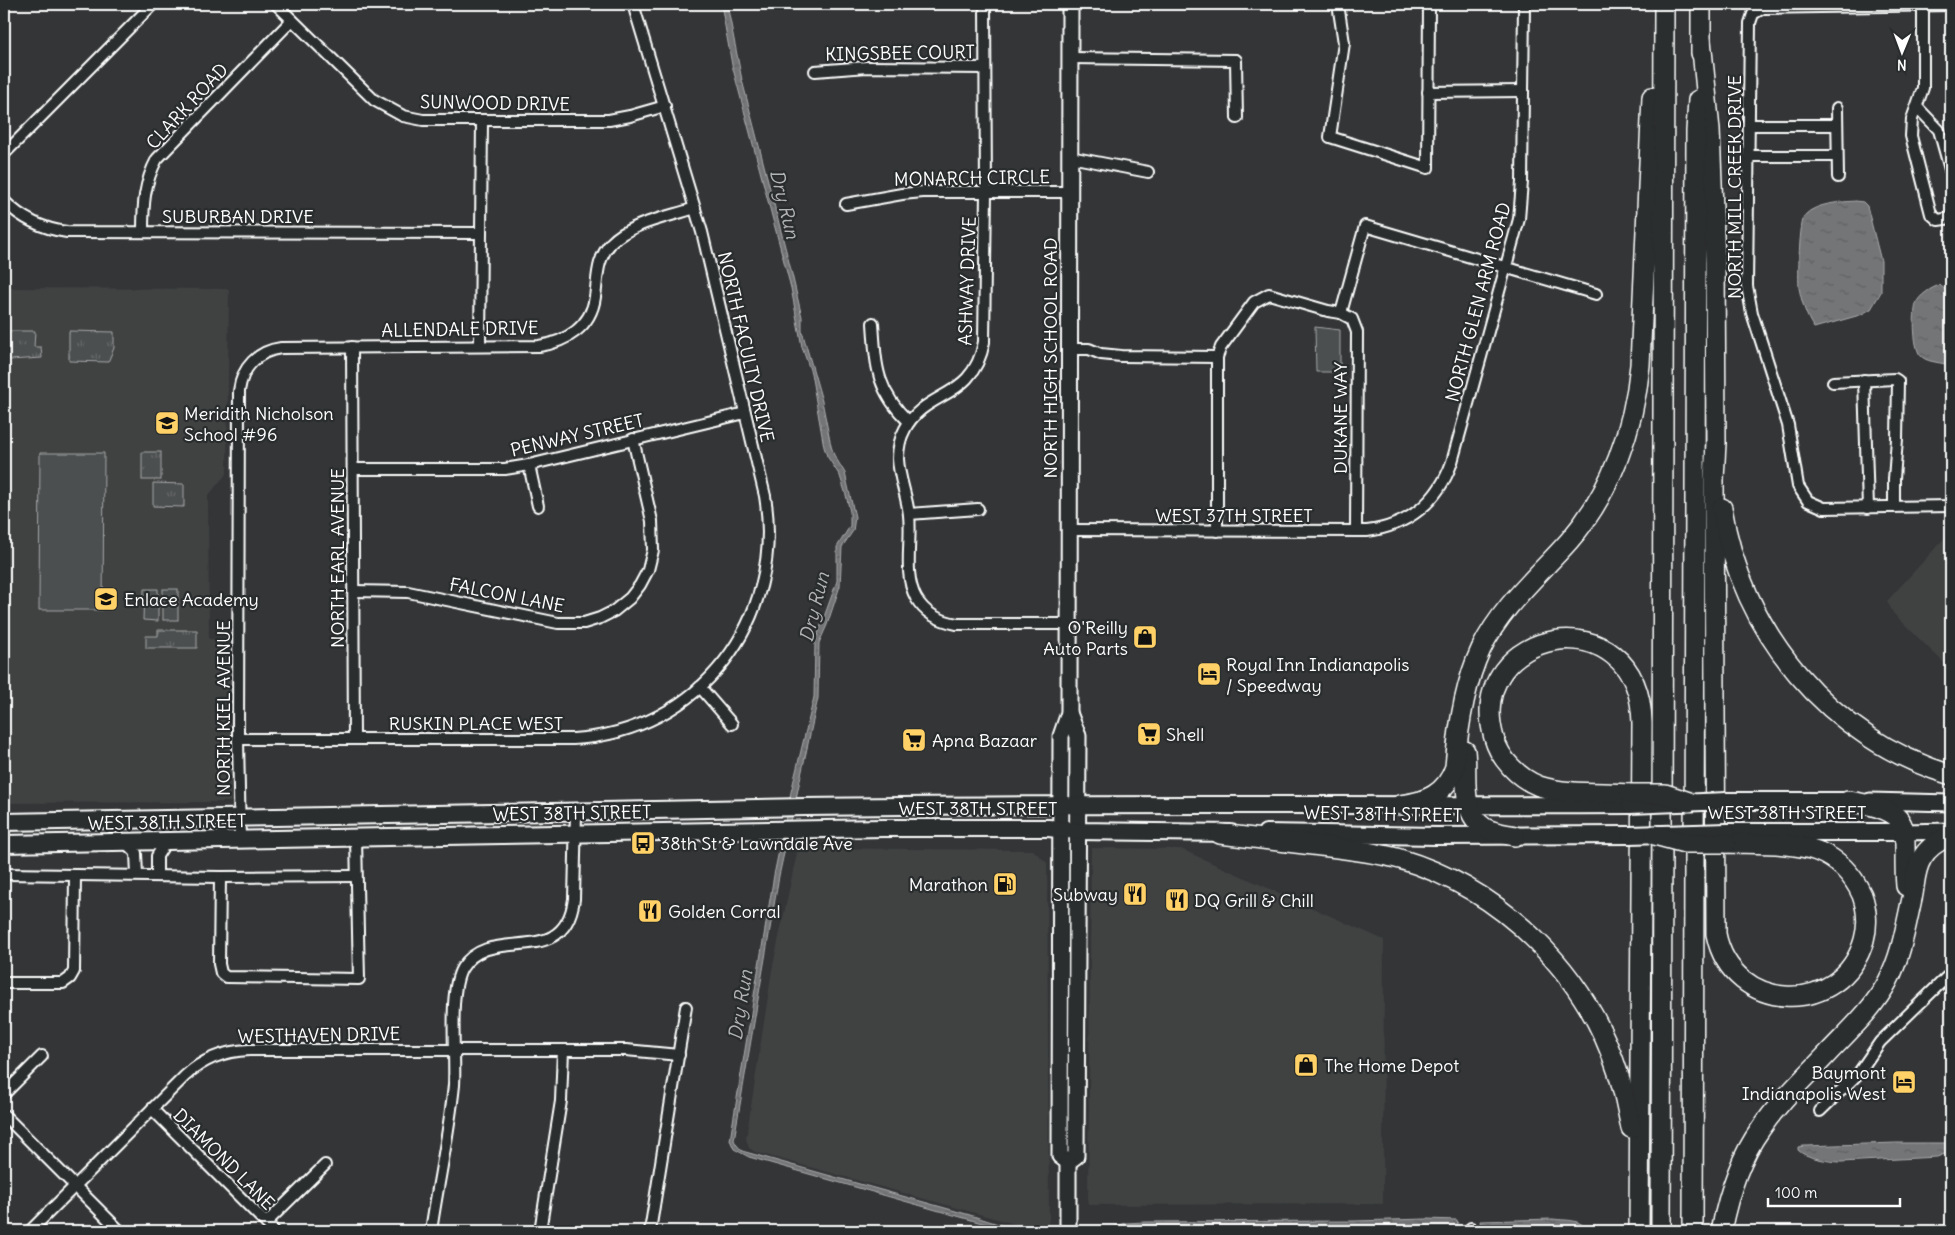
<svg xmlns="http://www.w3.org/2000/svg" width="1955" height="1235" font-family="Delius,sans-serif">
  <style>
    .built { fill: #404243 }
    .park { fill: url(#park-tufts); stroke: #a6a7a8 }
    .pitch { fill: #4c4f50; stroke: #a6a7a8 }
    .water { fill: url(#water-ripples); stroke: #abacad }
    .lines { fill: none; stroke-linecap: round; stroke-linejoin: round }
    .street-casing { stroke: #fff; stroke-width: 14 }
    .secondary-casing { stroke: #fff; stroke-width: 19 }
    .primary-casing { stroke: #fff; stroke-width: 20 }
    .highway-casing { stroke: #fff; stroke-width: 22 }
    .street { stroke: #2a2d2e; stroke-width: 10 }
    .secondary { stroke: #2a2d2e; stroke-width: 15 }
    .primary { stroke: #2a2d2e; stroke-width: 16 }
    .highway { stroke: #2a2d2e; stroke-width: 19 }
    .primary-bridge-casing { stroke: #fff; stroke-width: 20; stroke-linecap: butt }
    .highway-bridge-casing { stroke: #fff; stroke-width: 22; stroke-linecap: butt }
    .primary-bridge { stroke: #2a2d2e; stroke-width: 16 }
    .highway-bridge { stroke: #2a2d2e; stroke-width: 19 }
    .labels { text-anchor: middle; dominant-baseline: central; stroke-width: 4.5; stroke-linejoin: round; paint-order: stroke }
    .street-label { font-size: 18px; fill: #fff; stroke: #2a2d2e }
    .poi-label { font-size: 18px; fill: #fff; stroke: #2a2d2e; text-anchor: start }
    .water-label { font-size: 19px; font-style: italic; fill: #b2b3b4; stroke: #2a2d2e }
  </style>
  <defs>
    <pattern id="park-tufts" width="24" height="20" patternUnits="userSpaceOnUse" patternTransform="scale(1.25)"><rect width="24" height="20" fill="#4c4f50"/><path d="M3 7l-1-3M5 7V3M7 7l1-3M15 17l-1-3M17 17v-4M19 17l1-3" fill="none" stroke="#67696a"/></pattern>
    <pattern id="water-ripples" width="26" height="14" patternUnits="userSpaceOnUse" patternTransform="scale(1.25)"><rect width="26" height="14" fill="#737576"/><path d="M2 4q2-2 4 0t4 0M15 11q2-2 4 0t4 0" fill="none" stroke="#606061"/></pattern>
  </defs>
  <rect width="100%" height="100%" fill="#333536"/>
  <filter id="ink" filterUnits="userSpaceOnUse"><feTurbulence type="fractalNoise" baseFrequency=".02" numOctaves="2"/><feDisplacementMap in="SourceGraphic" scale="10" xChannelSelector="R" yChannelSelector="G"/><feConvolveMatrix kernelMatrix="1 2 1 2 8 2 1 2 1" color-interpolation-filters="sRGB"/></filter>
  <g filter="url(#ink)">
    <g class="built">
      <path d="M 4,288 L 229,289 L 227,473 L 208,496 L 209,639 L 231,639 L 231,802 L 4,803 Z"/>
      <path d="M 1951,531 L 1951,670 L 1893,613 L 1887,601 Z"/>
      <path d="M 798,848 L 1033,850 L 1047,863 L 1049,1219 L 1047,1227 L 1029,1228 L 755,1152 L 749,1148 L 746,1139 L 772,970 Z"/>
      <path d="M 1091,848 L 1181,849 L 1384,940 L 1383,1204 L 1088,1205 Z"/>
    </g>
    <g class="park">
      <path d="M 9,331 L 35,331 L 34,347 L 41,347 L 42,358 L 9,360 Z"/>
      <path d="M 69,331 L 114,332 L 114,348 L 108,362 L 69,361 Z"/>
      <rect x="142" y="452" width="19" height="28"/>
      <path d="M 153,483 L 184,484 L 184,507 L 153,506 Z"/>
      <path d="M 158,630 L 197,630 L 197,648 L 146,648 L 146,636 L 158,636 Z"/>
    </g>
    <g class="pitch">
      <path d="M 1315,327 L 1340,330 L 1340,372 L 1316,372 Z"/>
      <path d="M 40,453 L 104,453 L 103,610 L 39,610 Z"/>
      <path d="M 144,589 L 158,589 L 158,621 L 143,620 Z"/>
      <rect x="163" y="589" width="15" height="31"/>
    </g>
    <g class="water">
      <path d="M 721,4 L 727,4 L 742,80 L 791,270 L 802,317 L 802,331 L 822,401 L 831,446 L 834,455 L 845,473 L 855,517 L 853,531 L 842,547 L 840,586 L 827,625 L 819,643 L 818,698 L 779,876 L 734,1140 L 736,1144 L 742,1151 L 970,1215 L 1020,1231 L 1010,1231 L 749,1157 L 734,1149 L 730,1140 L 774,875 L 791,792 L 814,697 L 815,642 L 837,581 L 837,547 L 850,526 L 850,512 L 846,495 L 840,476 L 827,456 L 824,447 L 811,373 L 802,347 L 791,288 L 732,65 Z"/>
      <path d="M 1856,201 L 1863,202 L 1867,206 L 1881,261 L 1881,292 L 1871,309 L 1860,315 L 1814,328 C 1806,316 1802,303 1799,288 C 1798,279 1799,221 1805,215 C 1816,203 1841,202 1856,201 Z"/>
      <path d="M 1940,285 L 1951,295 L 1951,366 C 1943,362 1929,363 1922,357 C 1913,351 1913,314 1916,304 C 1918,296 1932,287 1940,285 Z"/>
      <path d="M 1896,1143 L 1950,1143 L 1950,1150 L 1947,1153 L 1937,1157 L 1841,1162 C 1831,1162 1805,1158 1798,1150 L 1798,1147 L 1804,1146 Z"/>
      <path d="M 1426,1219 L 1457,1220 L 1458,1225 L 1128,1225 L 1111,1231 L 1099,1231 L 1125,1223 L 1145,1222 L 1354,1221 Z"/>
      <path d="M 1553,1219 C 1569,1221 1578,1218 1589,1231 L 1583,1231 L 1578,1226 L 1481,1227 L 1480,1221 Z"/>
    </g>
    <g class="lines">
      <defs>
        <g id="street">
          <path d="M 276,4 L 374,100 L 403,116 L 423,120 L 609,120 L 630,116 L 665,106"/>
          <path d="M 985,4 L 986,192 L 984,342 C 973,401 926,389 905,429 C 900,438 898,449 898,459 C 899,478 907,496 909,515 C 912,542 903,574 916,598 C 925,614 940,621 957,624 L 1069,624"/>
          <path d="M 1338,4 L 1344,43 L 1330,137 L 1428,168 L 1429,4"/>
          <path d="M 1951,5 L 1763,8 L 1753,14 L 1750,23 L 1747,286 L 1752,313 L 1788,425 L 1798,486 L 1808,501 L 1824,508 L 1951,506"/>
          <path d="M 1923,6 L 1923,88 L 1912,119 L 1911,136 L 1931,214 L 1938,220 L 1951,218"/>
          <path d="M 1070,58 L 1236,60 L 1237,118"/>
          <path d="M 815,71 L 867,67 L 985,68"/>
          <path d="M 1428,92 L 1523,91"/>
          <path d="M 1917,107 L 1939,130 L 1951,173"/>
          <path d="M 1837,108 L 1838,177"/>
          <path d="M 1749,125 L 1837,125"/>
          <path d="M 4,154 L 153,4"/>
          <path d="M 1748,156 L 1837,156"/>
          <path d="M 1070,157 L 1148,172"/>
          <path d="M 4,201 C 21,218 43,229 67,232 L 481,233"/>
          <path d="M 846,204 L 902,194 L 923,192 L 1070,192"/>
          <path d="M 143,232 C 143,205 144,183 157,159 L 292,20"/>
          <path d="M 1341,313 L 1352,319 L 1357,332 L 1356,531"/>
          <path d="M 873,323 C 876,367 876,390 909,422"/>
          <path d="M 480,346 L 482,120"/>
          <path d="M 352,347 L 354,739"/>
          <path d="M 1069,349 L 1089,349 L 1101,354 L 1121,356 L 1217,357 L 1221,347 L 1254,302 L 1269,294 L 1328,311 L 1341,313 L 1365,226 L 1596,294"/>
          <path d="M 1217,357 L 1217,531"/>
          <path d="M 1864,380 L 1868,508"/>
          <path d="M 1833,382 L 1895,379 L 1898,381 L 1897,439 L 1894,479 L 1894,507"/>
          <path d="M 529,465 L 538,506"/>
          <path d="M 353,469 L 505,469 L 529,465 L 745,413"/>
          <path d="M 909,514 L 978,509"/>
          <path d="M 1069,530 L 1367,531 C 1408,526 1438,502 1452,462 L 1519,219 L 1522,182 L 1524,4"/>
          <path d="M 354,591 L 408,592 L 558,623 L 584,623 L 600,618 L 614,611 L 630,598 L 640,585 L 648,570 L 653,550 L 652,521 L 633,439"/>
          <path d="M 700,687 L 732,724"/>
          <path d="M 238,739 L 573,739 C 700,732 785,620 765,496 L 702,232 L 633,4"/>
          <path d="M 240,840 L 238,739 L 239,391 C 242,367 258,351 281,348 L 539,346 C 566,342 591,327 595,297 C 598,277 596,260 611,243 C 630,223 669,217 695,208"/>
          <path d="M 125,842 L 136,853 L 137,875"/>
          <path d="M 4,874 L 220,877 L 356,876"/>
          <path d="M 157,876 L 157,856 L 166,842"/>
          <path d="M 220,877 L 219,964 L 221,973 L 226,977 L 359,979 L 356,838"/>
          <path d="M 4,983 L 63,983 L 70,978 L 74,971 L 75,875"/>
          <path d="M 4,1094 L 42,1056"/>
          <path d="M 152,1109 L 274,1231"/>
          <path d="M 1820,1111 L 1858,1074 L 1880,1042 L 1951,973"/>
          <path d="M 4,1115 L 120,1231"/>
          <path d="M 266,1223 L 325,1165"/>
          <path d="M 30,1231 L 185,1076 C 203,1059 224,1051 249,1050 L 626,1050 L 679,1055"/>
          <path d="M 431,1231 C 438,1183 449,1134 454,1085 C 456,1055 448,992 462,968 C 491,922 564,972 574,899 L 576,812"/>
          <path d="M 540,1231 L 561,1101 L 563,1050"/>
          <path d="M 650,1231 L 686,1007"/>
          <path d="M 1471,1231 L 1471,1228"/>
        </g>
        <g id="secondary">
          <path d="M 1870,801 L 1951,803"/>
          <path d="M 1905,832 L 1951,831"/>
          <path d="M 1068,1162 L 1060,1156 L 1061,736 L 1069,713 L 1070,4"/>
          <path d="M 1068,1162 L 1076,1156 L 1078,736 L 1069,713"/>
          <path d="M 1068,1162 L 1068,1231"/>
        </g>
        <g id="primary">
          <path d="M 1727,801 L 1848,801"/>
          <path d="M 4,822 C 271,818 538,812 805,807 C 1080,803 1355,806 1630,805"/>
          <path d="M 1727,832 L 1905,832"/>
          <path d="M 1266,833 L 1436,836 L 1630,835"/>
          <path d="M 4,844 L 883,828 L 1048,828 L 1078,831 L 1231,833"/>
        </g>
        <g id="highway">
          <path d="M 1701,40 L 1710,130 L 1715,262 L 1716,443 L 1714,479 L 1716,934 C 1732,1014 1842,1018 1864,940 C 1868,926 1867,909 1862,895 C 1853,875 1838,859 1817,851 C 1794,842 1752,844 1726,843"/>
          <path d="M 1701,53 L 1701,4"/>
          <path d="M 1722,508 C 1741,632 1830,739 1951,775"/>
          <path d="M 1465,751 C 1468,775 1459,813 1485,828 C 1494,833 1506,834 1515,836"/>
          <path d="M 1630,794 C 1601,792 1567,795 1539,786 C 1518,778 1500,759 1494,738 C 1462,627 1640,594 1642,723 L 1639,1231"/>
          <path d="M 1848,801 C 1921,812 1901,828 1906,886"/>
          <path d="M 1400,805 C 1426,802 1446,794 1455,767 C 1458,728 1464,685 1481,649 C 1502,606 1538,576 1569,541 C 1611,493 1634,428 1640,365 L 1652,97"/>
          <path d="M 1220,834 C 1254,838 1287,842 1321,846 C 1347,849 1374,852 1400,859 C 1501,889 1586,972 1618,1073 C 1624,1091 1627,1110 1631,1128"/>
          <path d="M 1661,1231 L 1664,4"/>
          <path d="M 1693,1231 L 1696,131 L 1698,100"/>
          <path d="M 1721,1231 C 1728,1196 1739,1159 1760,1130 C 1780,1100 1806,1077 1830,1051 C 1851,1029 1874,1008 1888,981 C 1902,954 1906,924 1913,894 C 1915,882 1915,869 1922,858 C 1928,847 1940,840 1951,835"/>
        </g>
      </defs>
      <use href="#street" class="street-casing"/>
      <use href="#secondary" class="secondary-casing"/>
      <use href="#primary" class="primary-casing"/>
      <use href="#highway" class="highway-casing"/>
      <use href="#street" class="street"/>
      <use href="#secondary" class="secondary"/>
      <use href="#primary" class="primary"/>
      <use href="#highway" class="highway"/>
      <defs>
        <g id="primary-bridge">
          <path d="M 1630,805 L 1727,801"/>
          <path d="M 1630,835 L 1727,832"/>
        </g>
        <g id="highway-bridge">
          <path d="M 1630,794 L 1665,794 L 1689,802"/>
          <path d="M 1655,835 L 1685,843 L 1726,843"/>
        </g>
      </defs>
      <use href="#primary-bridge" class="primary-bridge-casing"/>
      <use href="#highway-bridge" class="highway-bridge-casing"/>
      <use href="#primary-bridge" class="primary-bridge"/>
      <use href="#highway-bridge" class="highway-bridge"/>
    </g>
  </g>
  <defs>
    <symbol id="school-square" viewBox="-11 -11 22 22"><rect x="-9" y="-9" width="18" height="18" rx="4" fill="#ffd166" stroke="#2a2d2e"/><path d="M0-5L7-2L0 1L-7-2ZM-4 1L0 2.5L4 1V4Q0 6-4 4Z" fill="#111"/></symbol>
    <symbol id="shop-square" viewBox="-11 -11 22 22"><rect x="-9" y="-9" width="18" height="18" rx="4" fill="#ffd166" stroke="#2a2d2e"/><path d="M-5-2.5h2.3a2.7 3.5 0 0 1 5.4 0H5L5.5 6h-11ZM-1.5-2.5h3a1.5 2.3 0 0 0-3 0Z" fill="#111"/></symbol>
    <symbol id="hotel-square" viewBox="-11 -11 22 22"><rect x="-9" y="-9" width="18" height="18" rx="4" fill="#ffd166" stroke="#2a2d2e"/><path d="M-6-4.5h1.5V1H6V5H4.5V3h-9V5H-6ZM-4 0a1.8 1.8 0 1 1 3.6 0ZM.5 0V-2.5h3Q6-2.5 6 0Z" fill="#111"/></symbol>
    <symbol id="supermarket-square" viewBox="-11 -11 22 22"><rect x="-9" y="-9" width="18" height="18" rx="4" fill="#ffd166" stroke="#2a2d2e"/><path d="M-6-5.5h2.5l.6 2H6L4.5 2H-2.5L-4.4-4H-6ZM-1.5 3.2a1.3 1.3 0 1 0 .1 0ZM3 3.2a1.3 1.3 0 1 0 .1 0Z" fill="#111"/></symbol>
    <symbol id="bus-square" viewBox="-11 -11 22 22"><rect x="-9" y="-9" width="18" height="18" rx="4" fill="#ffd166" stroke="#2a2d2e"/><path d="M-5-6H5V4H4V6H2V4H-2V6H-4V4H-5ZM-3.5-4V0h7V-4ZM-3.5 1.2v1.5H-2V1.2ZM2 1.2v1.5H3.5V1.2Z" fill="#111"/></symbol>
    <symbol id="fuel-square" viewBox="-11 -11 22 22"><rect x="-9" y="-9" width="18" height="18" rx="4" fill="#ffd166" stroke="#2a2d2e"/><path d="M-5.5-6h7V0h2V4h1.3V-2.5L3-4.5l.8-.8L6-3V5H2.5V1h-1V6h-7ZM-4.2-4.7v3.2H.2V-4.7Z" fill="#111"/></symbol>
    <symbol id="restaurant-square" viewBox="-11 -11 22 22"><rect x="-9" y="-9" width="18" height="18" rx="4" fill="#ffd166" stroke="#2a2d2e"/><path d="M-5-6h1v4h1v-4h1v4h1v-4h1v5L-1.5 .5V6h-2V.5L-5-1ZM5-6V6H3V1.5H1.5Q1.5-4 5-6Z" fill="#111"/></symbol>
  </defs>
  <g fill-rule="evenodd">
    <use href="#school-square" x="153" y="409" width="28" height="28"/>
    <use href="#school-square" x="92" y="585" width="28" height="28"/>
    <use href="#shop-square" x="1131" y="623" width="28" height="28"/>
    <use href="#hotel-square" x="1195" y="660" width="28" height="28"/>
    <use href="#supermarket-square" x="1135" y="720" width="28" height="28"/>
    <use href="#supermarket-square" x="900" y="726" width="28" height="28"/>
    <use href="#bus-square" x="629" y="829" width="28" height="28"/>
    <use href="#fuel-square" x="991" y="870" width="28" height="28"/>
    <use href="#restaurant-square" x="1121" y="880" width="28" height="28"/>
    <use href="#restaurant-square" x="1163" y="886" width="28" height="28"/>
    <use href="#restaurant-square" x="636" y="897" width="28" height="28"/>
    <use href="#shop-square" x="1292" y="1051" width="28" height="28"/>
    <use href="#hotel-square" x="1890" y="1068" width="28" height="28"/>
  </g>
  <g class="labels">
    <g class="street-label">
      <text transform="translate(900 53) rotate(-1)">KINGSBEE COURT</text>
      <text transform="translate(495 103) rotate(1)">SUNWOOD DRIVE</text>
      <text transform="translate(187 106) rotate(-47)">CLARK ROAD</text>
      <text transform="translate(972 178) rotate(-1)">MONARCH CIRCLE</text>
      <text transform="translate(1734 187) rotate(-90)">NORTH MILL CREEK DRIVE</text>
      <text x="238" y="216">SUBURBAN DRIVE</text>
      <text transform="translate(967 281) rotate(-88)">ASHWAY DRIVE</text>
      <text transform="translate(1478 302) rotate(-75)">NORTH GLEN ARM ROAD</text>
      <text transform="translate(460 329) rotate(-1)">ALLENDALE DRIVE</text>
      <text transform="translate(746 347) rotate(77)">NORTH FACULTY DRIVE</text>
      <text transform="translate(1050 358) rotate(-90)">NORTH HIGH SCHOOL ROAD</text>
      <text transform="translate(1340 418) rotate(-90)">DUKANE WAY</text>
      <text transform="translate(577 435) rotate(-13)">PENWAY STREET</text>
      <text x="1234" y="515">WEST 37TH STREET</text>
      <text transform="translate(337 558) rotate(-90)">NORTH EARL AVENUE</text>
      <text transform="translate(507 595) rotate(11)">FALCON LANE</text>
      <text transform="translate(223 708) rotate(-90)">NORTH KIEL AVENUE</text>
      <text x="476" y="723">RUSKIN PLACE WEST</text>
      <text x="978" y="808">WEST 38TH STREET</text>
      <text x="1787" y="812">WEST 38TH STREET</text>
      <text transform="translate(572 813) rotate(-1)">WEST 38TH STREET</text>
      <text transform="translate(1383 814) rotate(1)">WEST 38TH STREET</text>
      <text transform="translate(167 822) rotate(-1)">WEST 38TH STREET</text>
      <text transform="translate(319 1035) rotate(-1)">WESTHAVEN DRIVE</text>
      <text transform="translate(224 1159) rotate(45)">DIAMOND LANE</text>
    </g>
    <g class="poi-label">
      <text x="184" y="413">Meridith Nicholson<tspan x="184" dy="21">School #96</tspan></text>
      <text x="124" y="599">Enlace Academy</text>
      <text x="1128" y="627" text-anchor="end">O'Reilly<tspan x="1128" dy="21">Auto Parts</tspan></text>
      <text x="1226" y="664">Royal Inn Indianapolis<tspan x="1226" dy="21">/ Speedway</tspan></text>
      <text x="1166" y="734">Shell</text>
      <text x="932" y="740">Apna Bazaar</text>
      <text x="660" y="843">38th St &amp; Lawndale Ave</text>
      <text x="988" y="884" text-anchor="end">Marathon</text>
      <text x="1118" y="894" text-anchor="end">Subway</text>
      <text x="1194" y="900">DQ Grill &amp; Chill</text>
      <text x="668" y="911">Golden Corral</text>
      <text x="1324" y="1065">The Home Depot</text>
      <text x="1886" y="1072" text-anchor="end">Baymont<tspan x="1886" dy="21">Indianapolis West</tspan></text>
    </g>
    <g class="water-label">
      <text transform="translate(785 204) rotate(76)">Dry Run</text>
      <text transform="translate(814 607) rotate(-76)">Dry Run</text>
      <text transform="translate(740 1005) rotate(-81)">Dry Run</text>
    </g>
  </g>
  <rect width="1955" height="1235" fill="none" stroke="#2a2d2e" stroke-width="20"/>
  <rect x="10" y="10" width="1935" height="1215" fill="none" stroke="#fff" stroke-width="2" filter="url(#ink)"/>
  <g transform="translate(1902 52) rotate(181)" stroke="#2a2d2e" stroke-width="4" paint-order="stroke">
  <path d="M0-4L9 19L0 12L-9 19Z" fill="#ffffff"/>
  <text y="-8" font-size="14" font-weight="bold" text-anchor="middle" fill="#ffffff">N</text>
  </g>
  <path d="M1768 1198v8h132v-8" fill="none" stroke="#ffffff" stroke-width="2.5"/>
  <text x="1775" y="1198" font-size="15" fill="#ffffff" stroke="#2a2d2e" stroke-width="4" paint-order="stroke">100 m</text>
</svg>
